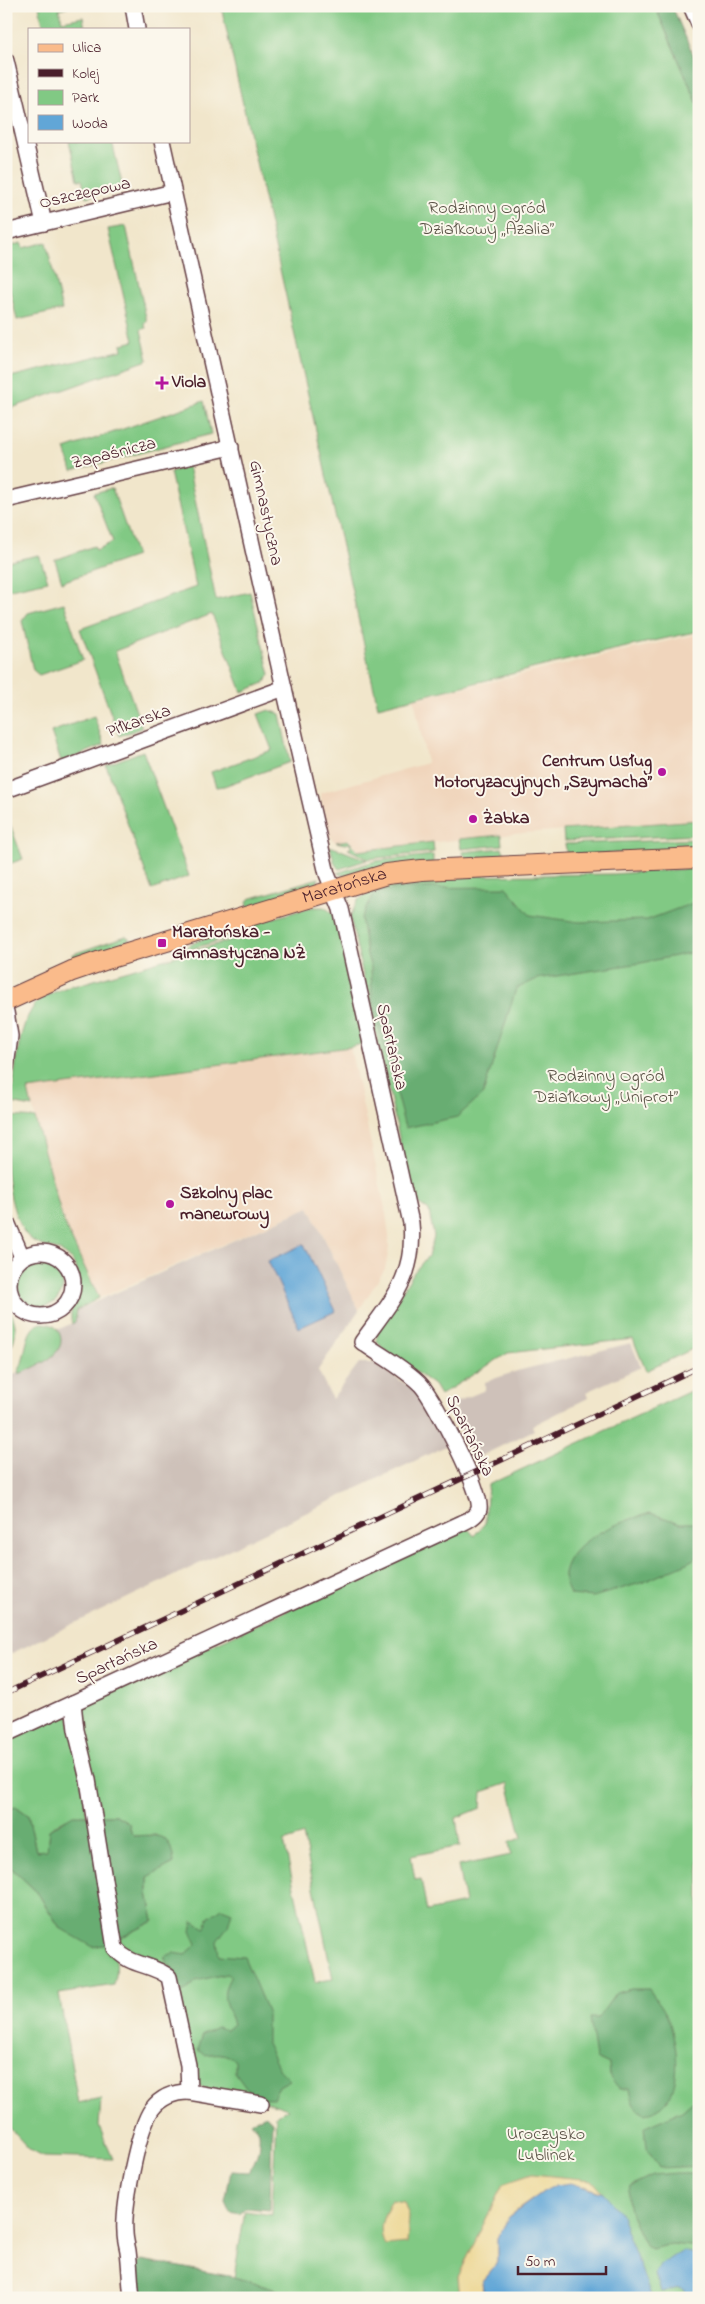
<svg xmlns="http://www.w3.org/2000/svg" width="705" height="2304" font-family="'Indie Flower',sans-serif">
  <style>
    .built { fill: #f0d5bc }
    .industrial { fill: #cec1b9 }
    .green { fill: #81c984; stroke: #667458; fill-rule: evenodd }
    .forest { fill: #68ad72; stroke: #59664e }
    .sand { fill: #eeda9e; stroke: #9c7c64 }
    .water { fill: #61a6d7; stroke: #566281 }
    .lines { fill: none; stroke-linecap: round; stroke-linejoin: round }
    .minor-casing { stroke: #633d43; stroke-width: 18 }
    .major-casing { stroke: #633d43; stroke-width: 22 }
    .minor { stroke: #fff; stroke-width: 15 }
    .major { stroke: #fabb8b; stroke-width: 20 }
    .rail-casing { stroke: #4a1f2b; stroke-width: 5.5 }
    .rail { stroke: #fbf7ec; stroke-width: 4; stroke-dasharray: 11; stroke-linecap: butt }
    .poi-dot { fill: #b5179e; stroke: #fbf7ec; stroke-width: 2 }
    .labels { text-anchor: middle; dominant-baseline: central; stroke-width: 4; stroke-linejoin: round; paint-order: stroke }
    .street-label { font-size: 18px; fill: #4a1f2b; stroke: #fbf7ec }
    .park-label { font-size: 18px; fill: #5a5246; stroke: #fbf7ec }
    .poi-label { font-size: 18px; font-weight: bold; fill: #4a1f2b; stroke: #fbf7ec; text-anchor: start }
  </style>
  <rect width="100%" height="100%" fill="#fbf7ec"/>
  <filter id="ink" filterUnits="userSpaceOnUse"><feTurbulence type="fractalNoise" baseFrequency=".02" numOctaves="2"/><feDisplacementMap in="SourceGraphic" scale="10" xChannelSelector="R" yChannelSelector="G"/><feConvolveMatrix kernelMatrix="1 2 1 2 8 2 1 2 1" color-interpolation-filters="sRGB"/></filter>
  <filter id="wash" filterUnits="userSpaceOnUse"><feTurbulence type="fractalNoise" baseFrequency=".0096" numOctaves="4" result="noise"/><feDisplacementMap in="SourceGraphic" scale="20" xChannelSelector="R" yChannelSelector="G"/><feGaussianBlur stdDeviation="1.12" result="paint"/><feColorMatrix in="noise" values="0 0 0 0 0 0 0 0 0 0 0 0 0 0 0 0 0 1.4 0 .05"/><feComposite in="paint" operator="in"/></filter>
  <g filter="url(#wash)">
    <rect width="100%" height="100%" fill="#f1e6cb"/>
    <g class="built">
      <path d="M 699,634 L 699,821 L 523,833 L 359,850 L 349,839 L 335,842 L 329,835 L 320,793 L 427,763 L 414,699 Z"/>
      <path d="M 350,1047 L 386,1213 L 389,1237 L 389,1248 L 385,1269 L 359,1310 L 309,1207 L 99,1298 L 63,1221 L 28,1090 Z"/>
    </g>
    <g class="industrial">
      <path d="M 309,1207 L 359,1310 L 318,1370 L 332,1399 L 359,1363 L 375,1363 L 417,1392 L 448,1445 L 6,1656 L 6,1378 L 52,1356 L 43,1336 L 75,1322 L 77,1310 Z"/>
      <path d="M 631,1343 L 641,1367 L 586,1392 L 588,1398 L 532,1426 L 534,1430 L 473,1460 L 458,1424 L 454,1406 L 456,1402 L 485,1390 L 485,1382 L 517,1371 Z"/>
    </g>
    <g class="green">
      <path d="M 39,6 L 71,6 L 59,9 L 62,21 L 83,17 L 85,29 L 44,29 Z"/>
      <path d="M 221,6 L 655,6 L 699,107 L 699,631 L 568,660 L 378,707 Z"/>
      <path d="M 69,141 L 112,141 L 123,188 L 86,197 L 82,180 L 78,180 Z"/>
      <path d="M 126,226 L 147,322 L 144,323 L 146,328 L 141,330 L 148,360 L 6,410 L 6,378 L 123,350 L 122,344 L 134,341 L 108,229 Z"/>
      <path d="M 46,242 L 62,310 L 17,320 L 6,273 L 6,247 L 21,243 L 23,248 Z"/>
      <path d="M 204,401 L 211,434 L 72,471 L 65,449 Z"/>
      <path d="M 188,466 L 216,600 L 250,592 L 270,675 L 264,683 L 242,692 L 212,614 L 115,651 L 142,728 L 119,736 L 80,629 L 196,587 L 170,472 Z"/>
      <path d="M 112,488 L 136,556 L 62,582 L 55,560 L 94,546 L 96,550 L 113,542 L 94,493 Z"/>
      <path d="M 39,555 L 48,581 L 6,590 L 6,562 Z"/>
      <path d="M 64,603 L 83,660 L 39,675 L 33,670 L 22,621 L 28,613 Z"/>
      <path d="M 269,710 L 280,714 L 290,762 L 224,786 L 216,787 L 211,772 L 272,750 L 258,714 Z"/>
      <path d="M 94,716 L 104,745 L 65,761 L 61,761 L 51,732 Z"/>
      <path d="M 143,751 L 189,876 L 152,890 L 106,765 Z"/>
      <path d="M 699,820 L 699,835 L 564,841 L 563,830 Z"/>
      <path d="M 9,822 L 23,859 L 6,865 L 6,823 Z"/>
      <path d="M 501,835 L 502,845 L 461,849 L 459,839 Z"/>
      <path d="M 699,839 L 699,850 L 567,855 L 565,844 Z"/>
      <path d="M 348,840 L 358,851 L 433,842 L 434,852 L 368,859 L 348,849 L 351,848 L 350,843 L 345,844 L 336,842 Z"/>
      <path d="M 330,846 L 367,860 L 339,869 L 335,864 Z"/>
      <path d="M 502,848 L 505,854 L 497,859 L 467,859 L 462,852 Z"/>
      <path d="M 433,855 L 433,863 L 346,876 L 337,873 L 375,861 Z"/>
      <path d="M 699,868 L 699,1346 L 646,1371 L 633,1339 L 508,1353 L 440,1395 L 434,1385 L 382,1348 L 377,1342 L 377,1333 L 414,1272 L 428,1256 L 434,1237 L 429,1211 L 417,1202 L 411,1191 L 350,917 L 358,900 L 380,886 L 473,876 L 613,874 Z"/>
      <path d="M 319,878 L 316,886 L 249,909 L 247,902 L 249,899 Z"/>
      <path d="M 312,907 L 324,907 L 335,915 L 366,1043 L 350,1047 L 28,1090 L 32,1107 L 11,1103 C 16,1074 16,1014 44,997 C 53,992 64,989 73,984 L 74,986 L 255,933 L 253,924 Z"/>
      <path d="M 246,927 L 246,933 L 184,951 C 191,939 231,931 246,927 Z"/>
      <path d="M 126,936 L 130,939 L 108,951 L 73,961 L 73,954 Z"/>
      <path d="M 11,1116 L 35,1118 L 63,1221 L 99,1298 L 77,1310 L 75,1322 L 72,1324 C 66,1303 87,1288 74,1264 C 63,1245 46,1251 32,1240 C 7,1223 0,1142 11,1116 Z"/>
      <circle cx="40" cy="1284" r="23"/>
      <path d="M 6,1305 C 18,1320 19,1339 6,1354 Z"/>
      <path d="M 42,1323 C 48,1323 56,1325 59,1332 C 70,1355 34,1367 19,1374 L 18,1372 C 28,1356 23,1327 42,1323 Z"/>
      <path d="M 699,1387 L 699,2298 L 299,2298 L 234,2277 L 245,2211 L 272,2215 L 276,2116 L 288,2109 L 254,2098 L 208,2091 L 194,2081 L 170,1974 L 164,1964 L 148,1963 L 131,1959 L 118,1939 L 154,1921 L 148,1893 L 148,1876 L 174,1863 L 156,1835 L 135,1836 L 131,1832 L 129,1823 L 116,1815 L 99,1815 L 80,1721 L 83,1705 L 467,1527 L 474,1536 L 485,1523 L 488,1485 ZM 508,1783 L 522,1838 L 509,1842 L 511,1855 L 458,1866 L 465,1903 L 427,1911 L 421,1879 L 415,1880 L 411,1856 L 460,1846 L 456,1818 L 481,1808 L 482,1792 ZM 303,1835 L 333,1979 L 315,1982 L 284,1842 Z"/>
      <path d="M 68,1710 L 87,1815 C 71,1815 62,1820 49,1830 L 47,1850 L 36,1851 L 28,1815 L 17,1807 L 6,1809 L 6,1739 Z"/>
      <path d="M 6,1863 L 37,1892 L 60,1928 L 108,1944 C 118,1955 118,1971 114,1985 L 59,1994 L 78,2103 L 101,2098 L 99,2126 L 113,2159 L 43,2157 L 30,2150 L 6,2124 Z"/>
    </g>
    <g class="forest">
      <path d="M 655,6 L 672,6 L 699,68 L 699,107 Z"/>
      <path d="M 699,872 L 699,951 L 641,963 L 537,979 L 516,989 L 483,1094 L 457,1117 L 405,1128 L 372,1001 L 371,968 L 367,955 L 361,918 L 374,894 L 398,888 L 506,887 L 530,915 L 579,922 L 647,920 L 693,903 Z"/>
      <path d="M 650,1513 L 680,1523 L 699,1523 L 699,1556 L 685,1564 L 644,1582 L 593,1597 L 570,1595 C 568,1589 563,1579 564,1573 C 571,1538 620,1522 650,1513 Z"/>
      <path d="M 17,1807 L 28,1815 L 36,1851 L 47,1850 L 49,1830 L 73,1815 L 116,1815 L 129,1823 L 131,1832 L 135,1836 C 161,1834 171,1835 174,1863 L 148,1877 L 148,1893 L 154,1921 L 108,1944 L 93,1947 L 60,1928 L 37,1892 L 6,1863 L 6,1809 Z"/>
      <path d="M 222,1908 L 232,1912 L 228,1926 L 217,1941 L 219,1955 L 244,1957 L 267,2011 L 267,2045 L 279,2069 L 290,2080 L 279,2086 L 273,2099 L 254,2098 L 235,2072 L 235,2061 C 226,2052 217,2053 204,2055 L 198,2050 L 203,2034 L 217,2027 L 226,2030 L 233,2024 C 226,2004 219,1996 231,1976 L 226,1974 L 196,1981 L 186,1990 L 177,1994 L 177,1976 L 164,1957 L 173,1953 L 185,1955 L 197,1944 L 191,1931 L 193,1921 L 205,1928 L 208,1918 Z"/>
      <path d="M 631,1989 L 649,1989 C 654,1997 661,2004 665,2012 C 677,2035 685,2087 662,2106 C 657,2110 650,2112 645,2114 C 634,2109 631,2101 629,2089 L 620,2089 L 610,2078 L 609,2064 L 596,2058 L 590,2018 L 598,2018 L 616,1993 Z"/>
      <path d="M 699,2096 L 699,2166 L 659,2168 L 647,2148 L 645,2127 L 682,2111 Z"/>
      <path d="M 266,2115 L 272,2122 L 270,2210 L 246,2208 L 240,2214 L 230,2212 L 225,2201 L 231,2171 L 248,2172 C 258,2159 260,2146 259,2131 L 251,2122 Z"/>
      <path d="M 677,2173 L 699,2173 L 699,2247 L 671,2244 L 652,2249 L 646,2247 C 637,2228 623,2206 630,2186 L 653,2175 Z"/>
      <path d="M 142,2260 L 234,2277 L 303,2298 L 136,2298 L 134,2265 Z"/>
    </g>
    <g class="sand">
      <path d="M 532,2174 L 592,2180 L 603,2193 L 585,2186 L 543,2192 L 520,2208 L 509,2217 L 497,2239 L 497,2261 L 494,2267 L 482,2281 L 484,2298 L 460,2298 L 458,2277 L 503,2184 Z"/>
      <path d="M 392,2200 L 404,2202 L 409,2216 L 407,2243 L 385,2245 C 377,2226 383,2218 392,2200 Z"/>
    </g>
    <g class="water">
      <path d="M 304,1244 L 336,1311 L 299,1328 L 268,1261 Z"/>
      <path d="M 571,2183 L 603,2193 L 619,2211 L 652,2298 L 484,2298 L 482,2281 L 494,2267 L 497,2261 L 497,2239 L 509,2217 L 543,2192 L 556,2185 Z"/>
      <path d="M 683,2251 L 695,2254 L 699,2259 L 699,2298 L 685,2298 L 687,2295 L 685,2290 L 679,2288 L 661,2292 L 655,2274 L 660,2265 Z"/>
    </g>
  </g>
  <g filter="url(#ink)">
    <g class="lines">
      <defs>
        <g id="minor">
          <path d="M 133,6 L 137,29"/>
          <path d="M 691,6 L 699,24"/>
          <path d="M 6,61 L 44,223"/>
          <path d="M 6,232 L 173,192"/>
          <path d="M 6,500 L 231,447"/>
          <path d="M 6,790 L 284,688"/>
          <path d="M 6,1012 L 10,1036 L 6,1067"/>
          <path d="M 6,1220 L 22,1257"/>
          <circle cx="41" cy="1284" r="32"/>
          <path d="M 73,1703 L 76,1730 L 88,1780 L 115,1948 C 130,1967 152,1963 169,1977 L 188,2065 L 189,2092 L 261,2104"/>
          <path d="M 6,1734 L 462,1523 C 469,1520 477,1516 479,1509 C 483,1492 434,1399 421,1385 C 405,1368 381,1356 362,1342 C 391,1301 416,1277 411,1223 L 341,909 L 327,874 L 284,688 L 162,141"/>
          <path d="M 132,2298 C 130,2282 130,2267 128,2251 C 127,2245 125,2239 125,2232 C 123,2208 138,2128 152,2109 C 161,2097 175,2092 189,2092"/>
        </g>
        <g id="major">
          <path id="s1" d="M 6,1001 L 72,971 L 104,960 L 387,874 L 422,870 L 699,858"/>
        </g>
      </defs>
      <use href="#minor" class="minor-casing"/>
      <use href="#major" class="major-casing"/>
      <use href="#minor" class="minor"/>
      <use href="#major" class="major"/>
      <defs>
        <path id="rail" d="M 6,1693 L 699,1367"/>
      </defs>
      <use href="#rail" class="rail-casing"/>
      <use href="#rail" class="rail"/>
    </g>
  </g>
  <g class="poi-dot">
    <path d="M159.5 375.5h5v5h5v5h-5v5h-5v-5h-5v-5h5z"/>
    <circle cx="662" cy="772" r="5"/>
    <circle cx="473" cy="819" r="5"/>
    <rect x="157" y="938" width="10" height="10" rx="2.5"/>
    <circle cx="170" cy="1204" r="5"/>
  </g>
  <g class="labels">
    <g class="street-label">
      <text transform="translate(85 194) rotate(-13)">Oszczepowa</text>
      <text transform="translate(114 454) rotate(-14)">Zapaśnicza</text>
      <text transform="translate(265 513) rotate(78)">Gimnastyczna</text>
      <text transform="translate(139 722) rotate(-20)">Piłkarska</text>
      <text stroke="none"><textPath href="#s1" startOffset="358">Maratońska</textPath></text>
      <text transform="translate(391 1047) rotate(77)">Spartańska</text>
      <text transform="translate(469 1436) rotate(64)">Spartańska</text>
      <text transform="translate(117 1662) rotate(-25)">Spartańska</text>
    </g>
    <g class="park-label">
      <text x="487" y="209">Rodzinny Ogród<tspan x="487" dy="21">Działkowy „Azalia”</tspan></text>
      <text x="606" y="1077">Rodzinny Ogród<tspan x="606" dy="21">Działkowy „Uniprot”</tspan></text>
      <text x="546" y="2135">Uroczysko<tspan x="546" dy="21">Lublinek</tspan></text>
    </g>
    <g class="poi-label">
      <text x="172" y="383">Viola</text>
      <text x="652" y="762" text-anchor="end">Centrum Usług<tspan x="652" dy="21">Motoryzacyjnych „Szymacha”</tspan></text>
      <text x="483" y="819">Żabka</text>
      <text x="172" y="933">Maratońska -<tspan x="172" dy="21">Gimnastyczna NŻ</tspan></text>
      <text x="180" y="1194">Szkolny plac<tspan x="180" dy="21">manewrowy</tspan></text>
    </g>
  </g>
  <rect width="705" height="2304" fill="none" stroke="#fbf7ec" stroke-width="25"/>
  <rect x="28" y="28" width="162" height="115" fill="#fbf7ec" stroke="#b4a19f"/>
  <rect x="38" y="44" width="25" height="8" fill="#fabb8b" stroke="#b4a19f"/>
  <text x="72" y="52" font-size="15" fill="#4a1f2b">Ulica</text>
  <rect x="38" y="69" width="25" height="8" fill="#4a1f2b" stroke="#b4a19f"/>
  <text x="72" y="78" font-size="15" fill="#4a1f2b">Kolej</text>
  <rect x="38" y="90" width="25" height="15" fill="#81c984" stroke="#b4a19f"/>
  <text x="72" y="102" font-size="15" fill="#4a1f2b">Park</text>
  <rect x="38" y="115" width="25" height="15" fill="#61a6d7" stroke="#b4a19f"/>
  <text x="72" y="128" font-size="15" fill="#4a1f2b">Woda</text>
  <path d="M518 2266v8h88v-8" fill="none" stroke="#4a1f2b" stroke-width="2.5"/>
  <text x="525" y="2266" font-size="15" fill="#4a1f2b" stroke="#fbf7ec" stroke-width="4" paint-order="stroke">50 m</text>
</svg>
